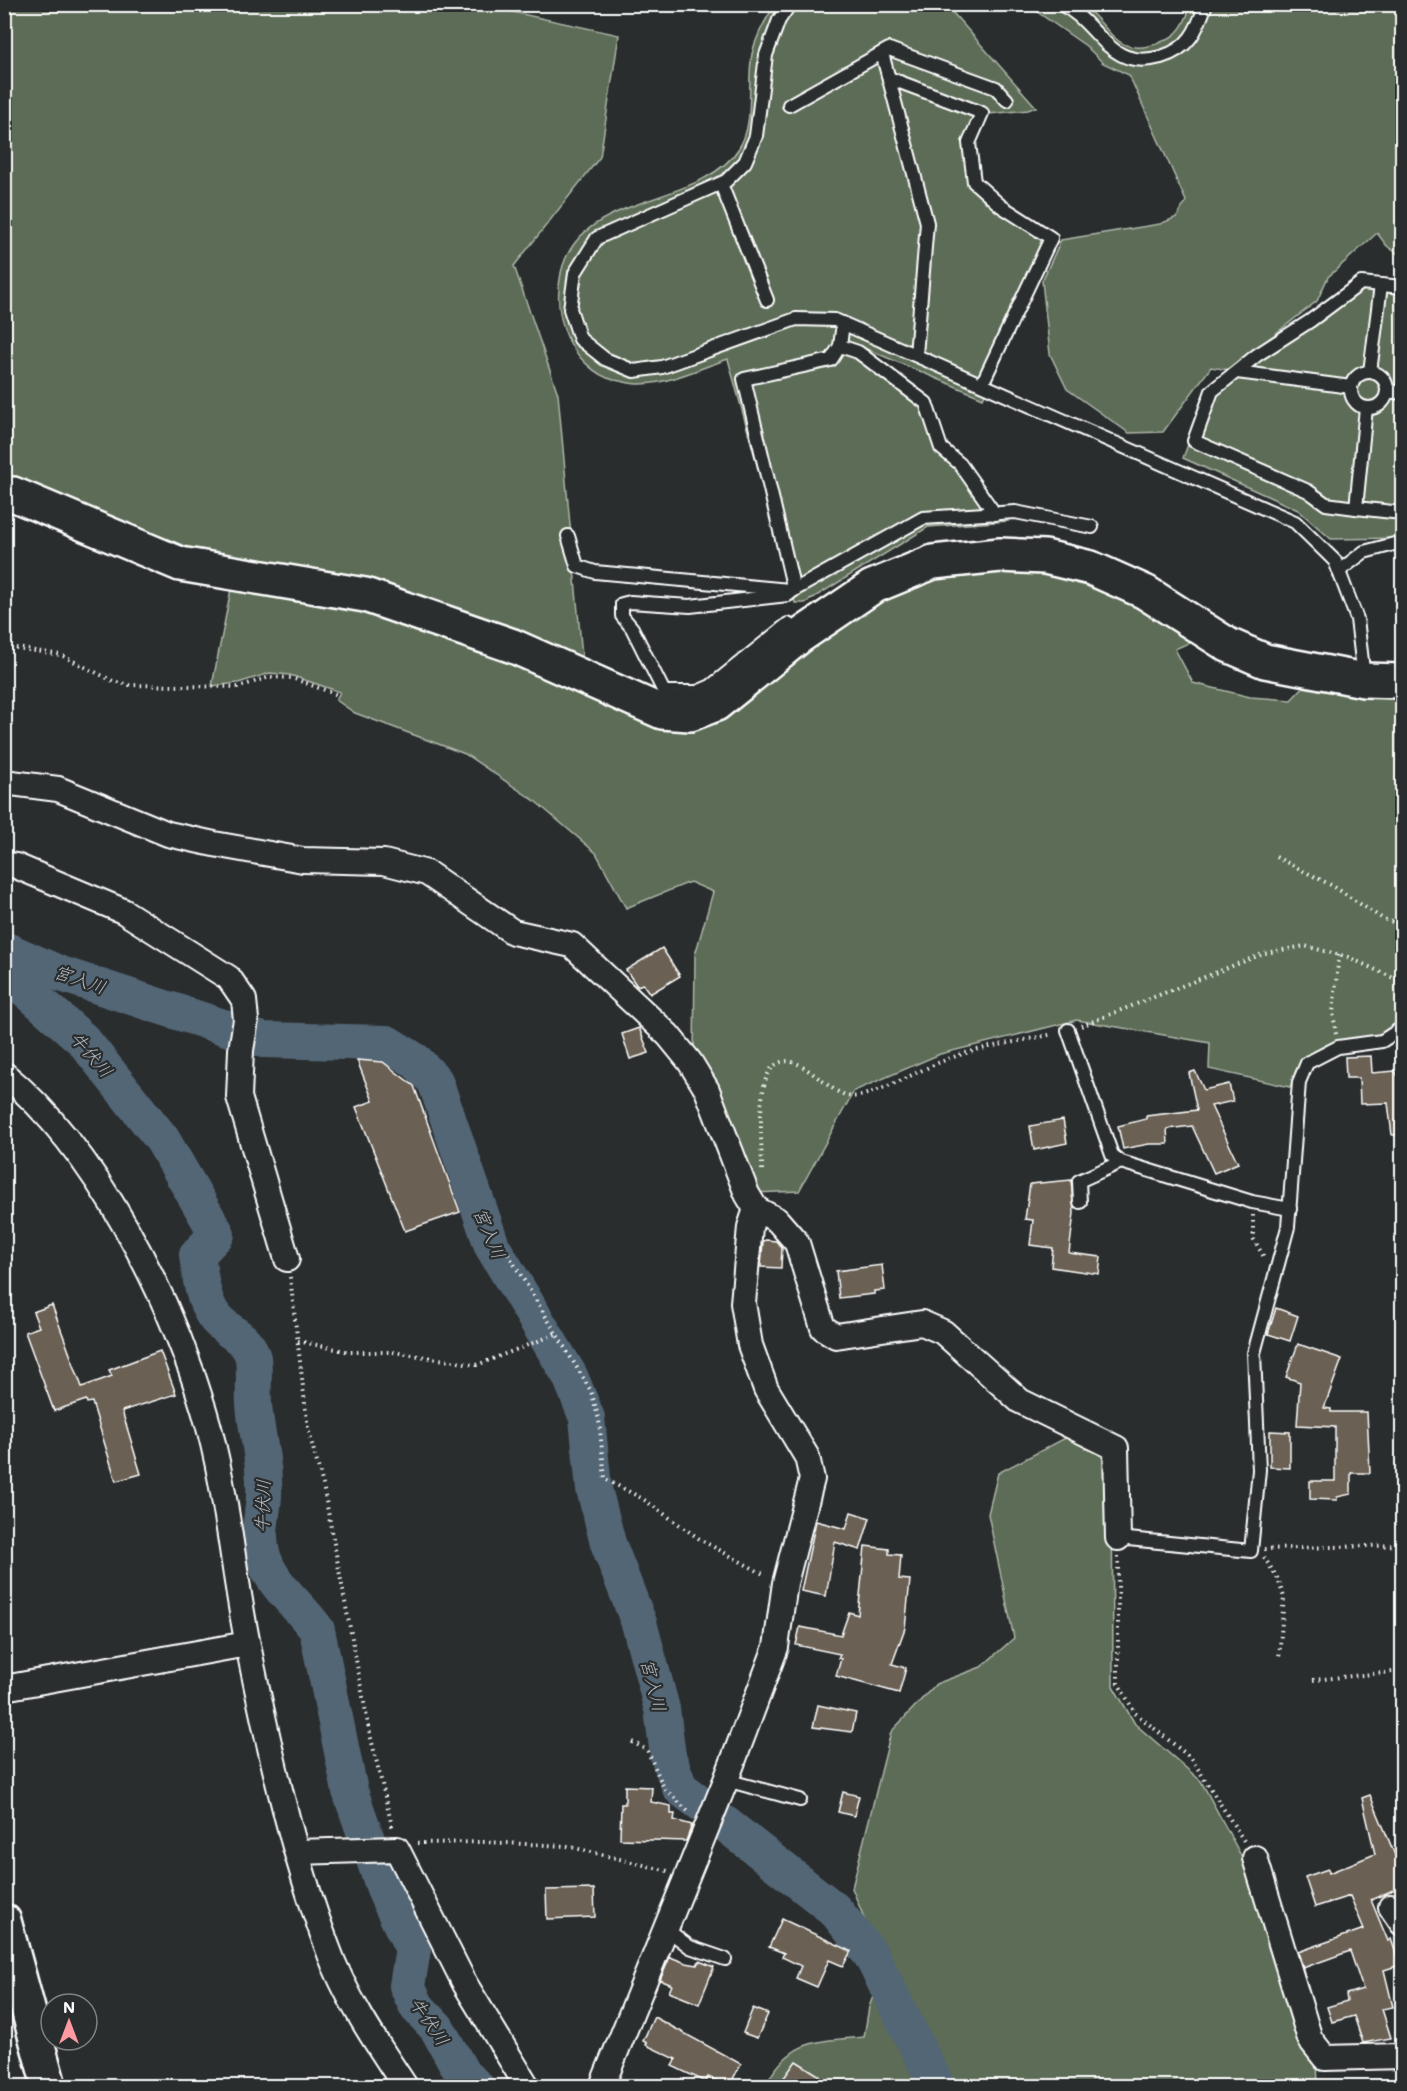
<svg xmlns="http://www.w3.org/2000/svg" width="1407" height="2091" font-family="Mali,'Klee One',sans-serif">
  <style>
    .green { fill: #5c6c56; stroke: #aeb6aa; stroke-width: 1.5 }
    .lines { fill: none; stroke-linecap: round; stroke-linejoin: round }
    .river { stroke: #536676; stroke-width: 36 }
    .building { fill: #6b6052; stroke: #fff; stroke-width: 1.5 }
    .lane-casing { stroke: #fff; stroke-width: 16 }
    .street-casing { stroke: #fff; stroke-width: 28 }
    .secondary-casing { stroke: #fff; stroke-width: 38 }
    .path { stroke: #fff; stroke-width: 4; stroke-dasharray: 1.5 4.5; stroke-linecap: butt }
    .lane { stroke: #2a2d2e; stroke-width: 12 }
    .street { stroke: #2a2d2e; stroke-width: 24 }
    .secondary { stroke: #2a2d2e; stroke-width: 33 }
    .labels { text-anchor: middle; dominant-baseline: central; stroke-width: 4.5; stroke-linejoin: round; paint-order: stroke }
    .water-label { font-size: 18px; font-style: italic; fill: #b2bac1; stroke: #2a2d2e }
  </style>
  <rect width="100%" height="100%" fill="#2a2d2e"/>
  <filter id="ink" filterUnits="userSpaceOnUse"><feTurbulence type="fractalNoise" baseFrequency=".0167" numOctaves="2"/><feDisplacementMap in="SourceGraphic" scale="12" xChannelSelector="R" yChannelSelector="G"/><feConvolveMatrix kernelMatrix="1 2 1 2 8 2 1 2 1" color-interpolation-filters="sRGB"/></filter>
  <g filter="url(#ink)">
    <g class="green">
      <path d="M 475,4 L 619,35 L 600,157 L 514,266 L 558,394 L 583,667 L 186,553 L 5,484 L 5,5 Z"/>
      <path d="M 775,5 L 946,5 L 1036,107 L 1028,110 L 989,114 L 974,144 L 979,182 L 996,199 L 1056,237 L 983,398 L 857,345 L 934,407 L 945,447 L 965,460 L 1008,521 L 928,527 L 805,603 L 795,603 L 728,359 C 700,368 671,383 641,384 C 633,385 623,381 614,380 C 595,376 576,356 568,339 C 558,317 556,297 561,273 C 579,190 701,209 739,148 C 756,121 746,83 752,54 C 756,36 765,20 775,5 Z"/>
      <path d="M 1020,5 C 1037,5 1059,1 1076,5 C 1108,12 1109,64 1161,42 C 1180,35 1185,23 1191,5 L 1402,5 L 1402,257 L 1387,246 L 1377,233 L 1328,277 L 1317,301 L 1229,370 L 1211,367 L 1163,432 L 1129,433 L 1067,389 L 1050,354 L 1042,281 L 1061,240 L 1160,224 L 1177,217 L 1186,201 L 1129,75 L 1103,63 L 1086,46 L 1030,7 Z"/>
      <path d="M 1358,279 L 1402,285 L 1402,538 L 1331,539 L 1298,510 L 1183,458 L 1208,390 L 1252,355 Z"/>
      <path d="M 1036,567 L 1128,597 L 1195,640 L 1175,649 L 1193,683 L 1250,697 L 1291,700 L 1308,682 L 1402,690 L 1402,1018 L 1380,1034 L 1326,1045 L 1305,1058 L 1296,1070 L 1290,1087 L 1209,1069 L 1210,1043 L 1077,1020 L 940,1054 L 854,1091 L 799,1191 L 753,1193 L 694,1060 L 695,955 L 713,892 L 690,882 L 626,908 L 596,853 L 535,801 L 465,754 L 355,713 L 336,700 L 340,692 L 290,675 L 270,673 L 238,683 L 212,686 L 232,584 L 355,600 L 641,714 L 921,577 Z"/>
      <path d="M 1075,1433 L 1112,1455 L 1113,1686 L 1135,1724 L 1201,1781 L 1246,1865 L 1317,2061 L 1318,2086 L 765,2086 C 790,2039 816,2041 864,2037 L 869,2007 L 884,1968 L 852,1888 L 891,1732 L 936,1684 L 981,1667 L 1014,1638 L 988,1514 L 998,1473 Z"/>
    </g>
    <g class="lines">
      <g class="river">
        <path d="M 4,949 L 58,973 L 263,1040 L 387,1043 L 416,1061 L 435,1081 L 492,1246 L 570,1376 L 587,1418 L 594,1489 L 608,1543 L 639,1623 L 662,1709 L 668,1756 L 680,1788 L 703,1805"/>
        <path d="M 4,977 L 25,989 L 83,1040 L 162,1139 L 217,1234 L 197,1255 C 200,1274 202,1299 214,1316 C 225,1332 249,1337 253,1358 C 255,1373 253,1389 254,1404 C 256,1434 266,1464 264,1495 C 263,1515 257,1533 262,1553 C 271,1586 299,1604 317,1630 L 350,1791 L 386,1894 L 413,1949 L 407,1986 L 417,2007 L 437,2028 L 463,2075 L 476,2086"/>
        <path d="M 724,1823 L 835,1910 L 871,1955 L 937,2086"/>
      </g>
    </g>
    <g class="building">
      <path d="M 662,948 L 680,976 L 650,994 L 643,984 L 637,986 L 626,970 Z"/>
      <path d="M 639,1028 L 649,1053 L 630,1059 L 622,1034 Z"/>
      <path d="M 1371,1056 L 1372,1073 L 1395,1071 L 1399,1078 L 1402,1078 L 1402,1135 L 1392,1135 L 1388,1103 L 1360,1104 L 1359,1078 L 1346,1078 L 1345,1057 Z"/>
      <path d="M 357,1060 L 383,1062 L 414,1086 L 460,1212 L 405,1231 L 356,1107 L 373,1101 Z"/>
      <path d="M 1195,1071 L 1204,1090 L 1229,1084 L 1233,1101 L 1211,1106 L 1238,1163 L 1214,1173 L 1192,1126 L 1167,1129 L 1168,1144 L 1149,1144 L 1123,1149 L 1118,1126 L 1146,1119 L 1146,1116 L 1197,1110 L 1189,1073 Z"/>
      <path d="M 1063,1120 L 1067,1143 L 1034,1150 L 1030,1126 Z"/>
      <path d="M 1071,1180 L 1074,1213 L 1069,1253 L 1101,1257 L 1099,1274 L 1051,1267 L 1053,1248 L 1030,1245 L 1033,1220 L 1025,1219 L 1030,1184 Z"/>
      <path d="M 766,1240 L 776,1241 L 782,1248 L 781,1268 L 761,1267 L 763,1241 Z"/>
      <path d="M 882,1265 L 885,1290 L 874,1291 L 874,1294 L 839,1298 L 836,1271 Z"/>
      <path d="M 52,1305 L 82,1387 L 112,1376 L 109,1370 L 160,1351 L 176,1394 L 122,1411 L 141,1474 L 116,1481 L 92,1402 L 87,1403 L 86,1400 L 54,1411 L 25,1332 L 39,1327 L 33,1312 Z"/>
      <path d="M 1276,1308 L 1298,1316 L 1290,1341 L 1268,1334 Z"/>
      <path d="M 1298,1344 L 1342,1359 L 1324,1408 L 1331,1409 L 1331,1412 L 1367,1412 L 1370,1473 L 1351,1473 L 1351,1494 L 1337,1497 L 1337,1500 L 1310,1499 L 1310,1481 L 1335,1481 L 1335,1427 L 1297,1425 L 1300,1382 L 1286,1377 Z"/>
      <path d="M 1270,1431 L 1290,1432 L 1290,1468 L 1270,1467 Z"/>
      <path d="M 851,1512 L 870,1518 L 860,1550 L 835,1542 L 826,1596 L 801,1591 L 816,1521 L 846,1529 Z"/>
      <path d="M 865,1546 L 889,1549 L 889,1554 L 901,1555 L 899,1579 L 910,1580 L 905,1628 L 892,1664 L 906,1668 L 899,1693 L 836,1676 L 841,1659 L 838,1658 L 840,1654 L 796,1645 L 800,1627 L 841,1635 L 849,1612 L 858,1615 Z"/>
      <path d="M 818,1705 L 856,1713 L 852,1732 L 813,1727 Z"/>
      <path d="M 625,1786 L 652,1787 L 651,1802 L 671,1806 L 671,1814 L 675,1814 L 674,1820 L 692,1825 L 686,1841 L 620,1839 L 621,1804 L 625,1804 Z"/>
      <path d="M 843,1792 L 859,1796 L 854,1816 L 838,1812 Z"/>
      <path d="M 1370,1795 L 1402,1872 L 1402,1886 L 1371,1900 L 1388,1941 L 1391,1939 L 1400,1965 L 1384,1970 L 1393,2007 L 1382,2009 L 1391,2038 L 1363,2043 L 1354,2016 L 1332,2022 L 1327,2007 L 1347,2001 L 1346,1994 L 1363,1989 L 1350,1951 L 1303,1968 L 1298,1952 L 1364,1929 L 1350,1896 L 1315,1907 L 1305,1877 L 1328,1869 L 1329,1873 L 1375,1854 L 1362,1798 Z"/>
      <path d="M 594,1889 L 595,1917 L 547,1919 L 546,1890 Z"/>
      <path d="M 782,1919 L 851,1951 L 843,1966 L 829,1960 L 817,1987 L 796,1978 L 801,1966 L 782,1957 L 784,1953 L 769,1947 Z"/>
      <path d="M 670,1957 L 686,1963 L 697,1965 L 699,1961 L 714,1967 L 699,2004 L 669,1992 L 672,1985 L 660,1980 Z"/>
      <path d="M 753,2008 L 768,2014 L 757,2038 L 743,2033 Z"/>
      <path d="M 654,2017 L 741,2064 L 729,2086 L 708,2077 L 706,2082 L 672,2066 L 676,2059 L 646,2045 L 647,2043 L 643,2041 Z"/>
      <path d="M 796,2061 L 820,2076 L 812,2086 L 796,2086 L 783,2079 Z"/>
    </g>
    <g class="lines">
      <defs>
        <g id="lane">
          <path d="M 790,4 L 779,20 L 766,55 L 756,136 L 745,162 L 726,181 L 597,238 L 575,273 L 570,309 L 580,339 L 605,359 L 634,371 L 662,367 L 796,319 L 835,320 L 1295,522 L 1335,561 L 1357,619 L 1364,678"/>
          <path d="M 1060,4 C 1099,21 1107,72 1161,57 C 1189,49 1197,30 1206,4"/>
          <path d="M 882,53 L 927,223 L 916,355"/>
          <path d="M 889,78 L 982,113 L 969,143 L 974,182 L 1001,206 L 1051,238 L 982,384"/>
          <path d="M 789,105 L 889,49 L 996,88 L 1007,100"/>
          <path d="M 721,184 L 767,300"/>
          <path d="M 843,323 L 840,346 L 831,360 L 744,379 L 794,590 L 923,518 L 1015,512 L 1092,527"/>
          <path d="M 840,346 L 858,352 L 926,403 L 941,448 L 960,464 L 995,514"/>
          <circle cx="1369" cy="390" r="18"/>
          <path d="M 1237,372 L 1351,387"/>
          <path d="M 1370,372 L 1381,285"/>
          <path d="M 1387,391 L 1402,393"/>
          <path d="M 1366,408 L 1356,508 L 1402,513"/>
          <path d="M 1356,508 L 1326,504 L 1308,491 L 1194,441 L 1212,391 L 1257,355 L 1310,321 L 1361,283 L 1402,287"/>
          <path d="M 568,536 L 577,566 L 595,572 L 789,590"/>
          <path d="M 1339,571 L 1364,552 L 1402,542"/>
          <path d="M 788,624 L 711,686 L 697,692 L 664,692 L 632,628 L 622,616 L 622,604 L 630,602 L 690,606 L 788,595 L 794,590"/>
          <path d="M 1068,1030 L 1112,1155 L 1121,1162 L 1252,1202 L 1290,1209"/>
          <path d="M 1080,1202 L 1079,1181 L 1121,1162"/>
          <path d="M 1118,1538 L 1251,1551 L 1259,1470 L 1254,1353 L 1288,1227 L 1299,1082 L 1307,1063 L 1338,1047 L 1382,1041 L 1402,1028"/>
          <path d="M 726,1780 L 800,1800"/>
          <path d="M 665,1928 L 690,1947 L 725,1959"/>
        </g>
        <g id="street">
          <path d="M 4,782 L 58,789 L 168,834 L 214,844 L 303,860 L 384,862 L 427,873 L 513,932 L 572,945 L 668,1035 L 690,1062 L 707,1090 L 747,1194 L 756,1209 L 777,1220 L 797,1243 L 823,1328 L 836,1336 L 922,1323 L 943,1332 L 1020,1401 L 1116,1448 L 1118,1538"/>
          <path d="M 4,864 L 16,866 L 123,911 L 229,978 L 244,1000 L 246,1020 L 241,1050 L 239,1097 L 287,1259"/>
          <path d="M 4,1074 C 97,1150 170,1297 204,1410 C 227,1486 232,1567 248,1645 C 268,1743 292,1853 327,1946 C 344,1995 377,2044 405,2086"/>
          <path d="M 4,1688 L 247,1644"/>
          <path d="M 297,1852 L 397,1849 L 465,1984 L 527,2086"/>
          <path d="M 1255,1858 L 1310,2039 L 1325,2058 L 1402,2056"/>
          <path d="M 1391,1907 L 1402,1923"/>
          <path d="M 602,2086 L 726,1780 L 776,1647 L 785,1583 L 812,1479 L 807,1457 L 766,1389 L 750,1345 L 743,1303 L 750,1227 L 756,1209"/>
        </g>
        <g id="secondary">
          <path d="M 4,494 L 13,494 L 180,564 L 365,595 L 513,646 L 662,712 L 690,714 L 716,704 L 800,636 L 872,587 L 933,562 L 1000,555 L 1045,557 L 1091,568 L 1145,592 L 1228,645 L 1265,661 L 1364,680 L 1402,681"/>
          <path d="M 4,1921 L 49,2086"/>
        </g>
      </defs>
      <use href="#lane" class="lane-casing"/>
      <use href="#street" class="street-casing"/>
      <use href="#secondary" class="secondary-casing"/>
      <g class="path">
        <path d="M 4,646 L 61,655 L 113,681 L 129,685 L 238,687 L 270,677 L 292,678 L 338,695"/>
        <path d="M 1276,857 L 1333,886 L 1383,919 L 1402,925"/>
        <path d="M 1081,1026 L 1265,953 L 1305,946 L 1348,957 L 1402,982"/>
        <path d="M 1336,1034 L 1333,1012 L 1339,954"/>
        <path d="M 762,1170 C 762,1146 756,1085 772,1068 C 798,1041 829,1103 859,1096 C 886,1090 917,1071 943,1061 C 977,1047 1018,1042 1053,1034"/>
        <path d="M 1253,1215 L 1253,1238 L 1265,1259"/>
        <path d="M 508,1254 L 591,1391 L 599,1420 L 605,1479 L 643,1499 L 701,1540 L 765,1575"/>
        <path d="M 290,1277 L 308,1429 L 323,1485 L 370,1734 L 393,1830"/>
        <path d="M 298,1341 L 350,1352 L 393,1352 L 477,1365 L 556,1334"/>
        <path d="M 1402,1365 L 1402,1370"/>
        <path d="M 1264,1549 L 1402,1545"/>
        <path d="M 1118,1556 L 1118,1683 L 1135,1713 L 1191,1758 L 1244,1841"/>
        <path d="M 1264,1557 L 1278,1579 L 1284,1597 L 1279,1659"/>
        <path d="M 1313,1680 L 1402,1671"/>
        <path d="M 632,1742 L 647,1750 L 664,1788 L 690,1813"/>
        <path d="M 417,1843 L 484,1842 L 567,1846 L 668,1871"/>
      </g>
      <use href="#lane" class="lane"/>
      <use href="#street" class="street"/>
      <use href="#secondary" class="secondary"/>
    </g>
  </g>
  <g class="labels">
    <g class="water-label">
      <text transform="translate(80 979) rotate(19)">宮入川</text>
      <text transform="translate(92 1054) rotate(49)">牛伏川</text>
      <text transform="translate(490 1233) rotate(67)">宮入川</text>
      <text transform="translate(262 1506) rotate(-88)">牛伏川</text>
      <text transform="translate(654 1685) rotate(76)">宮入川</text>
      <text transform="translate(430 2021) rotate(56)">牛伏川</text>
    </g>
  </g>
  <rect width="1407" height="2091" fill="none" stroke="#2a2d2e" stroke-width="24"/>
  <rect x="12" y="12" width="1383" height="2067" fill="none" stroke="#fff" stroke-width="2" filter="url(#ink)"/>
  <g transform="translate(69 2022)"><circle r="28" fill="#2a2d2e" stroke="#7f8182" stroke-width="1.5"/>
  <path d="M0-4.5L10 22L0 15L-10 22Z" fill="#ff9aa2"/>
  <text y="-9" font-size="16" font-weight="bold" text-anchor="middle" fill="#ffffff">N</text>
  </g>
</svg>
